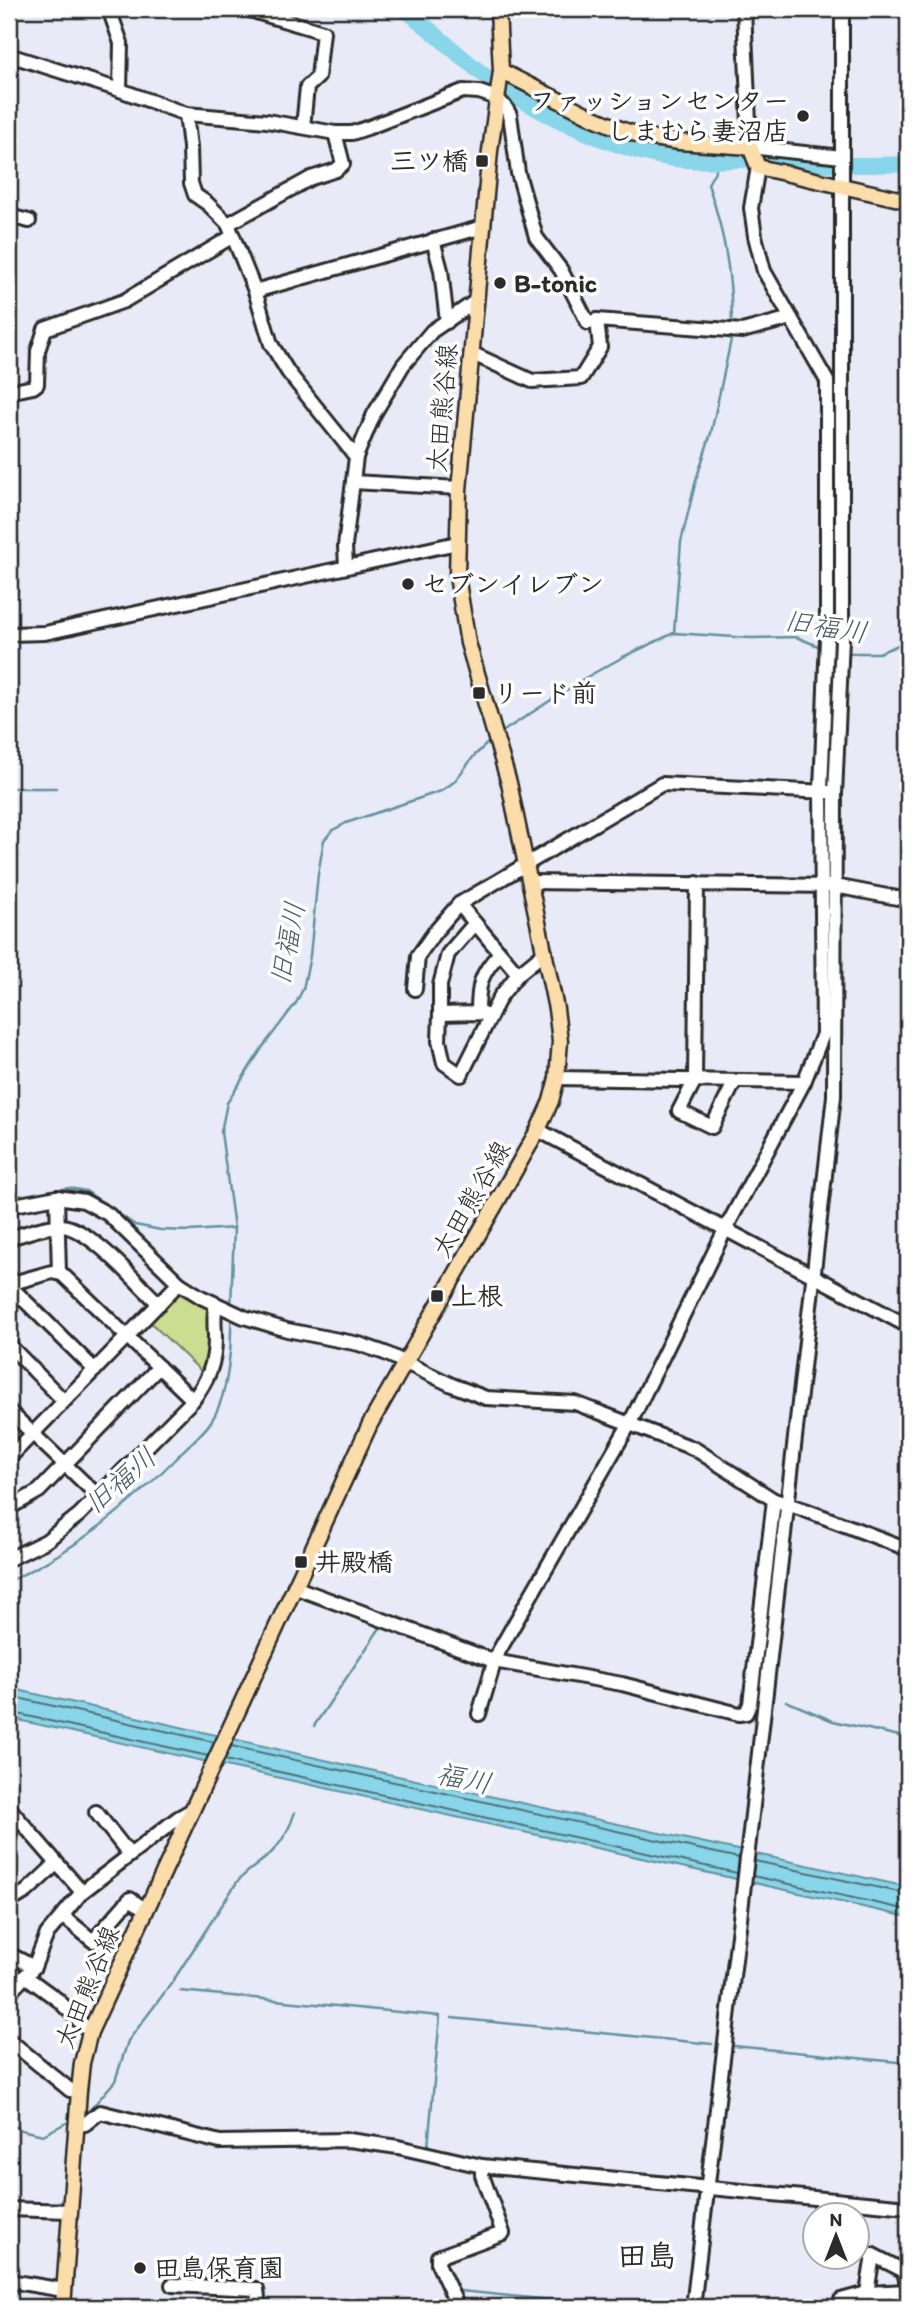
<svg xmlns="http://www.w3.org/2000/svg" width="917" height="2316" font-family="Itim,'Klee One',sans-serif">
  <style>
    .green { fill: #cadd91; stroke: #7a845e; stroke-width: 2 }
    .water { fill: #89d5e9; stroke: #63919d; stroke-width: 2 }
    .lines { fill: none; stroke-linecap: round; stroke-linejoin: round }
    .shore { stroke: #516f77; stroke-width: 2 }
    .stream { stroke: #63919d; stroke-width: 2.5 }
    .river { stroke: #89d5e9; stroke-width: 16 }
    .minor-casing { stroke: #2b2b2b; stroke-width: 18 }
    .major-casing { stroke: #2b2b2b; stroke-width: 19 }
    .minor { stroke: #fff; stroke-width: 12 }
    .major { stroke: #fbddab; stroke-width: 14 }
    .poi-dot { fill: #2b2b2b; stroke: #fff; stroke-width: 2.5 }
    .labels { text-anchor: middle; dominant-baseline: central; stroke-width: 7; stroke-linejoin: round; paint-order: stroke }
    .poi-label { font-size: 26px; font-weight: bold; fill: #2b2b2b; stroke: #fff; text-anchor: start }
    .street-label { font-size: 26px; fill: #2b2b2b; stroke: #fff }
    .water-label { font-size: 28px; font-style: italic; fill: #475e64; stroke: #fff }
    .quarter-label { font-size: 30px; font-weight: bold; fill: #2b2b2b; stroke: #fff }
  </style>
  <rect width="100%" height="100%" fill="#e8eaf8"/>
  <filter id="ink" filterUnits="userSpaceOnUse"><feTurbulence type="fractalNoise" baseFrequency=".0143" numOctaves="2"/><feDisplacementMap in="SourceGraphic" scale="14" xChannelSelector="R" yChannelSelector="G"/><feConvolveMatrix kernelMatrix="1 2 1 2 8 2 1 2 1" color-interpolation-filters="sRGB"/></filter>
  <g filter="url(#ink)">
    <path class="green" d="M 178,1293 L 208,1308 L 210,1346 L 204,1374 L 150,1322 Z"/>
    <path class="water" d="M 9,1688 L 347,1765 L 908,1887 L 908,1917 L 9,1718 Z"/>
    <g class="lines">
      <g class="shore">
        <path d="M 9,1696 L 214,1742"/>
        <path d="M 9,1712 L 208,1756"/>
        <path d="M 231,1746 L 739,1858"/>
        <path d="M 225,1760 L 737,1873"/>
        <path d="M 755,1861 L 908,1894"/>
        <path d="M 753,1876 L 908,1910"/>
      </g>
      <g class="stream">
        <path d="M 721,160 L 708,184 C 724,230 732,276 732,325"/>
        <path d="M 674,633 L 681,542 L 696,480 L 711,433 L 732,335"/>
        <path d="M 847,653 L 879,653 L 908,641"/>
        <path d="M 499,734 L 585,678 L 623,657 L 674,633 L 750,638 L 796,637 L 823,648"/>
        <path d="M 9,788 L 56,788"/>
        <path d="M 15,1199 L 69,1188 L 86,1191 L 135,1225 L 161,1230 L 190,1231 L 234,1228"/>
        <path d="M 231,1307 L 234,1228 L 221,1132 L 227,1103 L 262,1048 L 296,1003 L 303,989 L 310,956 L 318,874 L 324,840 L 333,830 L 346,823 L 441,791 L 454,782 L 474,756 L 491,740"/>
        <path d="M 9,1581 C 74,1552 134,1502 183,1451 C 192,1442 205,1432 212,1420 C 228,1395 232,1347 231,1317"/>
        <path d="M 786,1701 L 833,1721 L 908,1738"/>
        <path d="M 314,1726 L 382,1625"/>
        <path d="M 180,1991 L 440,2016 L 428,2147"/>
        <path d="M 452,2018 L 712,2044"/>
        <path d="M 734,2046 L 908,2063"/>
        <path d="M 89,2111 L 115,2081 L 128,2041 L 171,1984 L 237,1882 C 247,1870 261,1863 272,1852 C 284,1840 290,1828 295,1812"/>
        <path d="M 9,2123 L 21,2130 L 43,2135 L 66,2123"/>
        <path d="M 460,2291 L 624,2307"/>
        <path d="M 845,2305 L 863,2306"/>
        <path d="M 873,2306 L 908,2307"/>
        <path d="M 806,2307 L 835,2305"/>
      </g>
      <path class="river" d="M 404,9 C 444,39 477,75 521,100 C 567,126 632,156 685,160 C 719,162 753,158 786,160 C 800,160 814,164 829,164 C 855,166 882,165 908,164"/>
      <defs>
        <g id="minor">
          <path d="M 109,9 L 121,43 L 120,90"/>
          <path d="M 246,9 L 323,32 L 318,77 L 307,87 L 303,127"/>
          <path d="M 744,9 L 750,147 L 842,157"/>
          <path d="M 9,55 L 120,90 L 186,114 L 267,121 L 335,133 L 352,133 L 367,128 L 463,91 L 479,92 L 497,98 L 506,108 L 510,115 L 518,173 L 536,237 L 561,270 L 588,323 L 597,320 L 742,331 L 791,318"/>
          <path d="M 186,114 L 190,147 L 191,183 L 195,195 L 208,204 L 228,224 L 255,291 L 271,344 L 288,372 L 356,457"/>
          <path d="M 9,216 L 29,221"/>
          <path d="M 228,224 L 311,178 L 336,170 L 343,164 L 335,133"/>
          <path d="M 433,240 L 441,270 L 447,322"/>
          <path d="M 255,291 L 483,227"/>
          <path d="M 471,353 L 532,381 L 581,378 L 600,347 L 597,320"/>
          <path d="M 9,392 L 33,387 L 37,384 L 38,351 L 45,329 L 124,301 L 233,236"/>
          <path d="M 353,482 L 459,488"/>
          <path d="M 346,567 L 345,546 L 356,457 L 374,414 L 403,365 L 432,331 L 476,301"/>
          <path d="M 9,634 L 45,633 L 457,543"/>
          <path d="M 531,882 L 835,886 L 908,900"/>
          <path d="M 697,883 L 695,1080 L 679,1111 L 712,1127 L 735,1081"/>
          <path d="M 459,904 L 518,974"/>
          <path d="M 475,923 L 448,954 L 440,985 L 440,1014 L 478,1013 L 490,1016"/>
          <path d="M 415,989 L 418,956 L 434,933 L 459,904 L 662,784 L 828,792"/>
          <path d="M 478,1013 C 478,985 480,974 500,953"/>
          <path d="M 440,1014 L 439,1041 L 444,1063 L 461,1075 L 500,997 L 518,974 L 545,952"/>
          <path d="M 557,1078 L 804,1082"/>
          <path d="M 538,1130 L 908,1326"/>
          <path d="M 57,1197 L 59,1273"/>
          <path d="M 9,1206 L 57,1197 L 84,1201 L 108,1214 L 179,1283 L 201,1297 L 244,1317 L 287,1330 L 359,1344 L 385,1353 L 452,1385 L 486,1398 L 575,1403 L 695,1449 L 774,1500 L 805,1510 L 908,1549"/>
          <path d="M 9,1238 C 26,1234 44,1225 62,1226 C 90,1228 138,1284 159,1304"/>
          <path d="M 12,1283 L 15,1291 L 95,1370"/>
          <path d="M 9,1284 L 52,1272 L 62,1274 L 193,1400"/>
          <path d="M 9,1345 L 64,1401"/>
          <path d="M 9,1411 L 98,1496"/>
          <path d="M 9,1458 L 179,1283"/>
          <path d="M 9,1508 L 39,1491 L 159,1367"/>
          <path d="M 9,1559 L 46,1541 L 79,1515 L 193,1400 C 208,1380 215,1364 215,1338 C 215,1327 213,1316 216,1305"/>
          <path d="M 294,1587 L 494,1661 L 622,1684 L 739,1714 L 746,1713 L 750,1704 L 774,1500"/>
          <path d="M 479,1714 L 496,1656 L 630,1423 L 725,1230 L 804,1082 L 823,1034 L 821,790 L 827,638 L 827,381 L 764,271 L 755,236 L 751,208 L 758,167"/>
          <path d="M 9,1808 L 82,1892"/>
          <path d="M 96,1812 L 130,1855"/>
          <path d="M 9,1902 L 27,1891 L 56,1864"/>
          <path d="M 63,1916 L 93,1941 L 130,1899 L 146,1910"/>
          <path d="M 9,1954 L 34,1967"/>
          <path d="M 25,1976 L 58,2000 L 90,2032"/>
          <path d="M 9,1993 L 34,1967 L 47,1934 L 82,1892 L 178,1818 L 192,1810"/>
          <path d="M 9,2040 L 70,2090 L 79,2091"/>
          <path d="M 76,2126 L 85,2124 L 100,2112 L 220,2142 L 349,2140 L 398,2147 L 482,2166 L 908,2207"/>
          <path d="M 9,2209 L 69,2211"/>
          <path d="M 908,2257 L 904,2271 L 908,2290"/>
          <path d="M 9,2281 L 64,2290"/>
          <path d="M 172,2285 L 257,2289 L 259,2307"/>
          <path d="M 458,2307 L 438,2264 L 438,2257 L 503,2233 L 482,2175 L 482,2166"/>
          <path d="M 693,2307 L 742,1902 L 834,1096 L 835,794 L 842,639 L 842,9"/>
          <path d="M 840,2307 L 841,2300 L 867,2293 L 908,2291"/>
          <path d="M 868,2307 L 867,2293 L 873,2255 L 904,2271"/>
        </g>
        <g id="major">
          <path d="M 501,71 L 594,118 L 623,130 L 646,137 L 679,142 L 750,147 L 758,167 L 908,201"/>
          <path d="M 63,2307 L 79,2091 L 82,2063 L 90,2032 L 370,1424 L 538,1130 L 551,1101 L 557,1078 L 560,1041 L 556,1009 L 509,783 L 468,643 L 457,576 L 459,490 L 490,151 L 501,71 L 498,9"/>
        </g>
      </defs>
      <use href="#minor" class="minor-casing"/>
      <use href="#major" class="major-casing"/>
      <use href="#minor" class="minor"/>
      <use href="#major" class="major"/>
    </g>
  </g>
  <g class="poi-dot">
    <circle cx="803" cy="116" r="7"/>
    <rect x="475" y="154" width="14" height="14" rx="3.5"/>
    <circle cx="500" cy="283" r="7"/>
    <circle cx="408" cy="584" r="7"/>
    <rect x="472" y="686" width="14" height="14" rx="3.5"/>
    <rect x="430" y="1289" width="14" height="14" rx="3.5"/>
    <rect x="294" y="1555" width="14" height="14" rx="3.5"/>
    <circle cx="140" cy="2268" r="7"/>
  </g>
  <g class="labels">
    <g class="poi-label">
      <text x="789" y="101" text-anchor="end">ファッションセンター<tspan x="789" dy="30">しまむら妻沼店</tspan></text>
      <text x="468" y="161" text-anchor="end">三ツ橋</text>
      <text x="514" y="283">B-tonic</text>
      <text x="422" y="584">セブンイレブン</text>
      <text x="493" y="693">リード前</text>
      <text x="451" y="1296">上根</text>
      <text x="315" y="1562">井殿橋</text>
      <text x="154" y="2268">田島保育園</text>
    </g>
    <g class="street-label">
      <text transform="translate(442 408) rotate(-85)">太田熊谷線</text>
      <text transform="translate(471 1199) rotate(-60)">太田熊谷線</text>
      <text transform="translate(87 1987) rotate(-68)">太田熊谷線</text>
    </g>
    <g class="water-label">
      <text transform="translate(826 626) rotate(9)">旧福川</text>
      <text transform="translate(287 943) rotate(-79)">旧福川</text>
      <text transform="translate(120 1480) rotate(-41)">旧福川</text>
      <text transform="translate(464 1778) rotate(12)">福川</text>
    </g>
    <g class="quarter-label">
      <text x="647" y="2255">田島</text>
    </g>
  </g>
  <rect width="917" height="2316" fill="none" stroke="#fff" stroke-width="35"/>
  <rect x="18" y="18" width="882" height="2281" fill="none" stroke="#2b2b2b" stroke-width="2.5" filter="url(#ink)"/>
  <g transform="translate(836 2236)"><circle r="33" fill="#ffffff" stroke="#aaaaaa" stroke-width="2"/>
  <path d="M0-5L12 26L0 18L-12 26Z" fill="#2b2b2b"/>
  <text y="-10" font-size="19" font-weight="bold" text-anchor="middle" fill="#2b2b2b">N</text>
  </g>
</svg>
